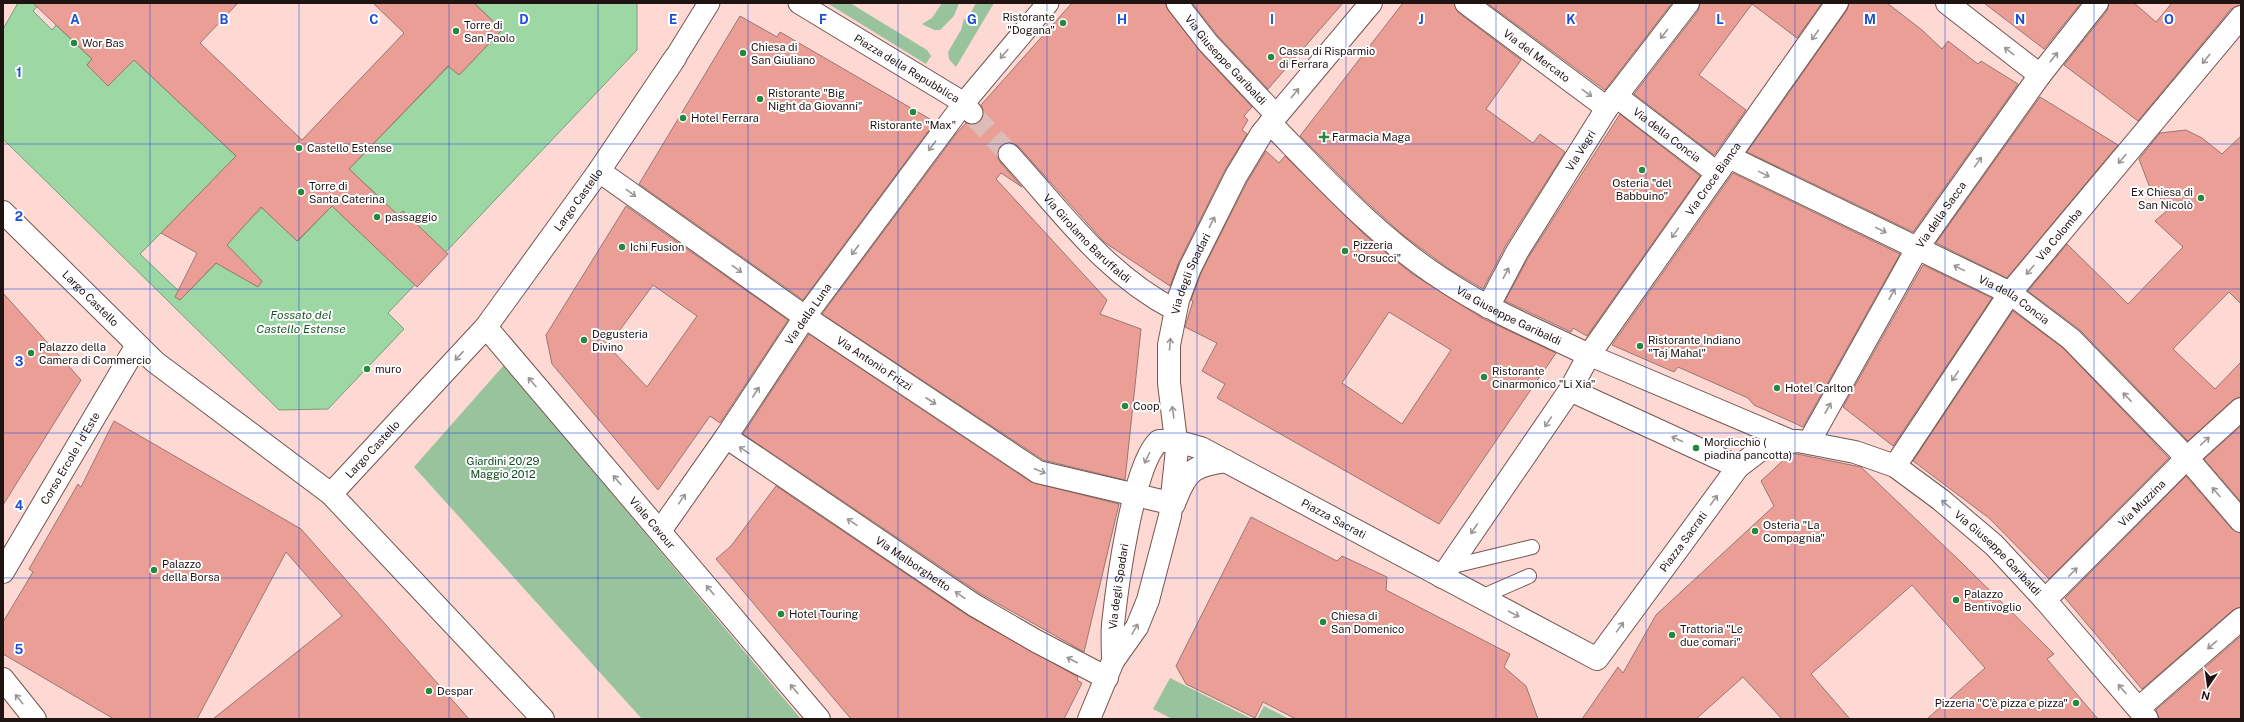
<svg xmlns="http://www.w3.org/2000/svg" width="2244" height="722" font-family="'Public Sans',sans-serif">
  <style>
    .green { fill: #98c39d }
    .water { fill: #9dd8a4; stroke: #789d78; fill-rule: evenodd }
    .building { fill: #eb9e96; stroke: #987773; fill-rule: evenodd }
    .lines { fill: none; stroke-linecap: round; stroke-linejoin: round }
    .pedestrian-tunnel { stroke: #ddbbb7; stroke-width: 21; stroke-dasharray: 21 10; stroke-linecap: butt }
    .service-casing { stroke: #745551; stroke-width: 16 }
    .pedestrian-casing { stroke: #745551; stroke-width: 23 }
    .minor-casing { stroke: #745551; stroke-width: 24 }
    .tertiary-casing { stroke: #745551; stroke-width: 24 }
    .service { stroke: #fff; stroke-width: 14 }
    .pedestrian { stroke: #fff; stroke-width: 21 }
    .minor { stroke: #fff; stroke-width: 22 }
    .tertiary { stroke: #fff; stroke-width: 22 }
    .oneway { stroke: #9b9595 }
    .grid { fill: none; stroke: #1d4ed8; stroke-width: 1; stroke-opacity: 0.55 }
    .poi-dot { fill: #24893e; stroke: #fff; stroke-width: 1.5 }
    .labels { text-anchor: middle; dominant-baseline: central; stroke-width: 4; stroke-linejoin: round; paint-order: stroke }
    .poi-label { font-size: 11px; fill: #201413; stroke: #fff; text-anchor: start }
    .street-label { font-size: 11px; fill: #201413; stroke: #fff }
    .park-label { font-size: 11px; fill: #0d4d1e; stroke: #fff }
    .water-label { font-size: 12px; font-style: italic; fill: #1d592a; stroke: #fff }
    .grid-label { font-size: 13px; text-anchor: middle; font-weight: bold; fill: #1d4ed8; stroke: #fff; stroke-width: 4; stroke-linejoin: round; paint-order: stroke }
  </style>
  <rect width="100%" height="100%" fill="#fed9d4"/>
  <g class="green">
    <path d="M 827,3 L 850,3 L 927,50 L 931,56 L 926,64 Z"/>
    <path d="M 942,3 L 959,3 L 954,16 L 940,30 L 934,30 L 922,24 L 932,18 Z"/>
    <path d="M 976,3 L 994,3 L 956,67 L 949,59 L 948,52 L 961,30 L 964,19 L 969,16 Z"/>
    <path d="M 504,365 L 801,719 L 642,719 L 414,467 Z"/>
    <path d="M 1170,678 L 1252,719 L 1172,719 L 1153,709 Z"/>
    <path d="M 1264,706 L 1289,719 L 1257,719 Z"/>
  </g>
  <path class="water" d="M 18,3 L 40,3 L 33,11 L 52,30 L 56,25 L 92,59 L 87,65 L 108,86 L 134,60 L 236,156 L 248,221 L 262,208 L 298,241 L 332,206 L 350,223 L 377,195 L 349,169 L 449,66 L 459,75 L 502,30 L 474,3 L 637,3 L 637,50 L 388,313 L 404,329 L 328,409 L 279,410 L 3,139 L 3,29 ZM 187,207 L 230,249 L 184,296 L 140,254 ZM 403,211 L 433,241 L 372,242 Z"/>
  <g class="building">
    <path d="M 33,3 L 238,3 L 200,43 L 302,140 L 404,33 L 373,3 L 474,3 L 502,30 L 459,75 L 448,66 L 349,169 L 398,215 L 403,211 L 448,254 L 417,287 L 332,206 L 297,241 L 261,207 L 227,245 L 262,281 L 258,287 L 216,263 L 180,300 L 175,297 L 197,253 L 161,233 L 236,156 L 134,60 L 108,86 L 87,65 L 92,59 Z"/>
    <path d="M 1072,3 L 1165,3 L 1168,10 L 1199,50 L 1252,107 L 1244,116 L 1248,120 L 1242,130 L 1247,134 L 1225,170 L 1179,262 L 1170,286 L 1104,242 L 1018,146 L 1007,142 L 1001,145 L 998,150 L 997,156 L 1000,162 L 1022,187 L 1001,173 L 996,179 L 1107,300 L 1100,314 L 1141,329 L 1125,480 L 1043,460 L 822,314 L 956,134 L 966,123 L 973,125 L 980,122 L 984,112 L 981,105 Z"/>
    <path d="M 1192,3 L 1343,3 L 1268,89 L 1217,35 Z"/>
    <path d="M 1403,3 L 1454,3 L 1459,13 L 1521,60 L 1486,109 L 1533,143 L 1540,134 L 1565,152 L 1506,245 L 1483,289 L 1449,269 L 1403,235 L 1360,196 L 1300,136 Z"/>
    <path d="M 1487,3 L 1672,3 L 1605,90 Z"/>
    <path d="M 1700,3 L 1822,3 L 1797,38 L 1752,4 L 1699,75 L 1746,110 L 1714,155 L 1634,94 L 1698,11 Z"/>
    <path d="M 1849,3 L 1887,3 L 1922,30 L 1942,49 L 1948,41 L 1978,64 L 1981,61 L 2018,84 L 1913,232 L 1747,152 L 1847,10 Z"/>
    <path d="M 1984,3 L 2081,3 L 2044,49 Z"/>
    <path d="M 2109,3 L 2134,3 L 2156,22 L 2172,3 L 2241,3 L 2241,5 L 2231,9 L 2138,121 L 2064,65 L 2107,11 Z"/>
    <path d="M 740,16 L 777,37 L 780,32 L 935,122 L 803,300 L 639,184 Z"/>
    <path d="M 2040,97 L 2118,145 L 2007,278 L 1936,243 Z"/>
    <path d="M 1620,114 L 1700,176 L 1587,336 L 1573,328 L 1571,332 L 1505,301 L 1528,258 Z"/>
    <path d="M 2186,130 L 2202,138 L 2222,154 L 2241,136 L 2241,304 L 2229,292 L 2173,349 L 2215,389 L 2241,362 L 2241,397 L 2233,400 L 2188,441 L 2080,330 L 2028,291 L 2067,244 L 2128,304 L 2183,247 L 2155,221 L 2170,208 L 2150,188 L 2139,159 L 2160,133 Z"/>
    <path d="M 1266,151 L 1279,163 L 1285,156 L 1365,235 L 1411,273 L 1482,318 L 1556,353 L 1439,524 L 1217,398 L 1225,384 L 1202,371 L 1217,343 L 1185,327 L 1193,301 L 1191,300 L 1201,273 L 1247,182 ZM 1389,312 L 1451,350 L 1402,424 L 1342,383 Z"/>
    <path d="M 1733,173 L 1900,254 L 1803,427 L 1754,405 L 1748,398 L 1678,367 L 1674,372 L 1612,345 Z"/>
    <path d="M 626,206 L 788,320 L 720,423 L 710,416 L 658,490 L 552,364 L 546,335 ZM 653,285 L 697,316 L 647,387 L 608,346 Z"/>
    <path d="M 1923,265 L 1992,298 L 1893,446 L 1843,407 Z"/>
    <path d="M 3,293 L 81,380 L 3,505 Z"/>
    <path d="M 2013,311 L 2063,348 L 2169,458 L 2049,579 L 1989,518 L 1913,461 Z"/>
    <path d="M 809,334 L 1031,482 L 1119,504 L 1084,652 L 981,594 L 743,434 Z"/>
    <path d="M 114,421 L 301,529 L 469,719 L 213,719 L 342,616 L 286,552 L 197,719 L 114,719 L 3,654 L 3,622 L 33,572 L 29,569 L 48,536 L 78,484 L 81,487 Z"/>
    <path d="M 2241,426 L 2241,502 L 2204,459 Z"/>
    <path d="M 1790,454 L 1797,454 L 1861,467 L 1961,562 L 2054,654 L 2047,659 L 2098,719 L 1927,719 L 1985,668 L 1912,585 L 1811,674 L 1850,719 L 1782,719 L 1743,677 L 1696,719 L 1582,719 L 1618,667 L 1623,673 L 1656,615 L 1774,506 L 1761,481 Z"/>
    <path d="M 2186,476 L 2232,529 L 2241,533 L 2241,607 L 2233,610 L 2142,689 L 2065,598 Z"/>
    <path d="M 776,486 L 967,615 L 1078,677 L 1077,680 L 1082,683 L 1064,719 L 851,719 L 716,559 L 731,546 Z"/>
    <path d="M 1251,517 L 1337,561 L 1342,556 L 1387,577 L 1386,590 L 1510,654 L 1504,667 L 1526,686 L 1538,719 L 1296,719 L 1263,702 L 1255,718 L 1186,684 L 1176,666 Z"/>
    <path d="M 2241,636 L 2241,719 L 2159,719 L 2156,710 Z"/>
  </g>
  <g class="lines">
    <path class="pedestrian-tunnel" d="M 973,115 L 1009,154"/>
    <defs>
      <g id="service">
        <path d="M 1449,567 L 1532,547"/>
        <path d="M 1481,597 L 1529,576"/>
      </g>
      <g id="pedestrian">
        <path id="s1" d="M 799,3 L 964,103 L 972,113"/>
        <path id="s2" d="M 1177,3 L 1208,43 L 1276,115"/>
        <path d="M 675,58 L 709,3"/>
        <path id="s3" d="M 1009,154 C 1063,213 1103,272 1175,310"/>
        <path d="M 805,317 L 964,103 L 1048,3"/>
        <path d="M 1589,355 L 1792,441"/>
      </g>
      <g id="minor">
        <path id="s4" d="M 1466,3 L 1607,108"/>
        <path d="M 1947,3 L 2040,75"/>
        <path id="s5" d="M 1616,96 L 1717,173"/>
        <path id="s6" d="M 1270,123 C 1323,177 1377,237 1442,279 C 1488,310 1539,331 1589,355"/>
        <path id="s7" d="M 1729,157 L 2010,293 L 2071,339 L 2187,458 L 2241,521"/>
        <path id="s8" d="M 599,171 L 805,317 L 1038,472 L 1174,504"/>
        <path id="s9" d="M 1488,307 L 1517,252 L 1607,108 L 1688,3"/>
        <path id="s10" d="M 486,327 L 819,719"/>
        <path d="M 1570,390 L 1738,467"/>
        <path id="s11" d="M 726,437 L 974,605 L 1036,641 L 1107,678"/>
        <path id="s12" d="M 1809,442 L 1918,247 L 2040,75 L 2097,3"/>
        <path id="s13" d="M 1895,466 L 2010,293 L 2241,17"/>
        <path id="s14" d="M 331,494 L 486,327 L 599,171 L 675,58"/>
        <path d="M 1176,499 C 1187,470 1195,465 1226,461"/>
        <path d="M 660,531 L 726,437 L 805,317"/>
        <path id="s15" d="M 3,572 L 137,345"/>
        <path id="s16" d="M 1442,577 L 1570,390 L 1589,355 L 1837,3"/>
        <path id="s17" d="M 2045,600 L 2187,458 L 2241,409"/>
        <path id="s18" d="M 1113,661 C 1113,649 1112,636 1113,624 C 1117,587 1133,463 1159,441 L 1176,441 L 1201,448 L 1597,659 L 1738,467 L 1759,451 L 1780,443 L 1798,441 L 1855,452 L 1895,466 L 1941,500 L 1994,545 L 2045,600 L 2147,719"/>
        <path d="M 3,679 L 35,719"/>
        <path d="M 2139,708 L 2241,619"/>
        <path id="s19" d="M 1089,719 L 1113,661 L 1137,627 L 1148,600 L 1170,516 L 1177,449 L 1169,383 L 1169,345 L 1178,300 L 1190,268 L 1236,176 L 1262,133 L 1371,3"/>
      </g>
      <g id="tertiary">
        <path id="s20" d="M 3,212 L 155,362 L 331,494 L 543,719"/>
      </g>
    </defs>
    <use href="#service" class="service-casing"/>
    <use href="#pedestrian" class="pedestrian-casing"/>
    <use href="#minor" class="minor-casing"/>
    <use href="#tertiary" class="tertiary-casing"/>
    <use href="#service" class="service"/>
    <use href="#pedestrian" class="pedestrian"/>
    <use href="#minor" class="minor"/>
    <use href="#tertiary" class="tertiary"/>
  </g>
  <defs><path id="oneway-shaft" d="M-6 0H5M1.5-3L5.5 0L1.5 3" fill="none" stroke-width="1.6" stroke-linecap="round" stroke-linejoin="round"/></defs>
  <g class="oneway">
    <use href="#oneway-shaft" transform="translate(1664 34) rotate(128)"/>
    <use href="#oneway-shaft" transform="translate(1815 35) rotate(125)"/>
    <use href="#oneway-shaft" transform="translate(2009 51) rotate(-142)"/>
    <use href="#oneway-shaft" transform="translate(1004 54) rotate(130)"/>
    <use href="#oneway-shaft" transform="translate(2054 57) rotate(-51)"/>
    <use href="#oneway-shaft" transform="translate(2206 59) rotate(129)"/>
    <use href="#oneway-shaft" transform="translate(1295 93) rotate(-51)"/>
    <use href="#oneway-shaft" transform="translate(1587 93) rotate(37)"/>
    <use href="#oneway-shaft" transform="translate(932 146) rotate(127)"/>
    <use href="#oneway-shaft" transform="translate(2122 159) rotate(130)"/>
    <use href="#oneway-shaft" transform="translate(1978 162) rotate(-55)"/>
    <use href="#oneway-shaft" transform="translate(1764 174) rotate(26)"/>
    <use href="#oneway-shaft" transform="translate(631 193) rotate(36)"/>
    <use href="#oneway-shaft" transform="translate(1212 222) rotate(-63)"/>
    <use href="#oneway-shaft" transform="translate(1881 230) rotate(26)"/>
    <use href="#oneway-shaft" transform="translate(1675 233) rotate(125)"/>
    <use href="#oneway-shaft" transform="translate(855 250) rotate(127)"/>
    <use href="#oneway-shaft" transform="translate(1959 268) rotate(-154)"/>
    <use href="#oneway-shaft" transform="translate(737 269) rotate(36)"/>
    <use href="#oneway-shaft" transform="translate(2030 270) rotate(130)"/>
    <use href="#oneway-shaft" transform="translate(1506 273) rotate(-62)"/>
    <use href="#oneway-shaft" transform="translate(1892 294) rotate(-61)"/>
    <use href="#oneway-shaft" transform="translate(1170 344) rotate(-85)"/>
    <use href="#oneway-shaft" transform="translate(459 356) rotate(133)"/>
    <use href="#oneway-shaft" transform="translate(1955 376) rotate(124)"/>
    <use href="#oneway-shaft" transform="translate(532 382) rotate(-131)"/>
    <use href="#oneway-shaft" transform="translate(756 392) rotate(-57)"/>
    <use href="#oneway-shaft" transform="translate(2127 397) rotate(-134)"/>
    <use href="#oneway-shaft" transform="translate(931 401) rotate(33)"/>
    <use href="#oneway-shaft" transform="translate(1828 408) rotate(-61)"/>
    <use href="#oneway-shaft" transform="translate(1173 412) rotate(-98)"/>
    <use href="#oneway-shaft" transform="translate(1548 422) rotate(124)"/>
    <use href="#oneway-shaft" transform="translate(1677 439) rotate(-155)"/>
    <use href="#oneway-shaft" transform="translate(2205 441) rotate(-42)"/>
    <use href="#oneway-shaft" transform="translate(744 450) rotate(-146)"/>
    <use href="#oneway-shaft" transform="translate(1147 458) rotate(116)"/>
    <use href="#oneway-shaft" transform="translate(1040 471) rotate(22)"/>
    <use href="#oneway-shaft" transform="translate(617 480) rotate(-131)"/>
    <use href="#oneway-shaft" transform="translate(2216 492) rotate(-131)"/>
    <use href="#oneway-shaft" transform="translate(682 499) rotate(-55)"/>
    <use href="#oneway-shaft" transform="translate(1714 500) rotate(-54)"/>
    <use href="#oneway-shaft" transform="translate(1946 504) rotate(-140)"/>
    <use href="#oneway-shaft" transform="translate(852 522) rotate(-146)"/>
    <use href="#oneway-shaft" transform="translate(1474 529) rotate(124)"/>
    <use href="#oneway-shaft" transform="translate(2073 572) rotate(-45)"/>
    <use href="#oneway-shaft" transform="translate(710 590) rotate(-130)"/>
    <use href="#oneway-shaft" transform="translate(960 595) rotate(-145)"/>
    <use href="#oneway-shaft" transform="translate(1514 614) rotate(28)"/>
    <use href="#oneway-shaft" transform="translate(1620 627) rotate(-54)"/>
    <use href="#oneway-shaft" transform="translate(1135 629) rotate(-60)"/>
    <use href="#oneway-shaft" transform="translate(2212 645) rotate(139)"/>
    <use href="#oneway-shaft" transform="translate(1072 660) rotate(-153)"/>
    <use href="#oneway-shaft" transform="translate(794 689) rotate(-130)"/>
    <use href="#oneway-shaft" transform="translate(2122 689) rotate(-131)"/>
    <use href="#oneway-shaft" transform="translate(19 699) rotate(-129)"/>
  </g>
  <path class="grid" d="M 150,3 L 150,719M 299,3 L 299,719M 449,3 L 449,719M 598,3 L 598,719M 748,3 L 748,719M 898,3 L 898,719M 1047,3 L 1047,719M 1197,3 L 1197,719M 1346,3 L 1346,719M 1496,3 L 1496,719M 1646,3 L 1646,719M 1795,3 L 1795,719M 1945,3 L 1945,719M 2094,3 L 2094,719M 3,144 L 2241,144M 3,289 L 2241,289M 3,433 L 2241,433M 3,578 L 2241,578"/>
  <g class="poi-dot">
    <circle cx="1063" cy="23" r="4"/>
    <circle cx="456" cy="31" r="4"/>
    <circle cx="74" cy="43" r="4"/>
    <circle cx="743" cy="53" r="4"/>
    <circle cx="1271" cy="57" r="4"/>
    <circle cx="760" cy="99" r="4"/>
    <circle cx="913" cy="112" r="4"/>
    <circle cx="683" cy="118" r="4"/>
    <path d="M1322 131h4v4h4v4h-4v4h-4v-4h-4v-4h4z"/>
    <circle cx="299" cy="148" r="4"/>
    <circle cx="1642" cy="170" r="4"/>
    <circle cx="301" cy="192" r="4"/>
    <circle cx="2201" cy="198" r="4"/>
    <circle cx="377" cy="217" r="4"/>
    <circle cx="622" cy="247" r="4"/>
    <circle cx="1345" cy="251" r="4"/>
    <circle cx="584" cy="340" r="4"/>
    <circle cx="1640" cy="346" r="4"/>
    <circle cx="31" cy="353" r="4"/>
    <circle cx="367" cy="369" r="4"/>
    <circle cx="1484" cy="377" r="4"/>
    <circle cx="1777" cy="388" r="4"/>
    <circle cx="1125" cy="406" r="4"/>
    <circle cx="1696" cy="448" r="4"/>
    <circle cx="1755" cy="531" r="4"/>
    <circle cx="154" cy="570" r="4"/>
    <circle cx="1956" cy="600" r="4"/>
    <circle cx="781" cy="614" r="4"/>
    <circle cx="1323" cy="622" r="4"/>
    <circle cx="1672" cy="635" r="4"/>
    <circle cx="429" cy="691" r="4"/>
    <circle cx="2076" cy="703" r="4"/>
  </g>
  <g class="labels">
    <g class="poi-label">
      <text x="1055" y="17" text-anchor="end">Ristorante<tspan x="1055" dy="13">"Dogana"</tspan></text>
      <text x="464" y="25">Torre di<tspan x="464" dy="13">San Paolo</tspan></text>
      <text x="82" y="43">Wor Bas</text>
      <text x="751" y="47">Chiesa di<tspan x="751" dy="13">San Giuliano</tspan></text>
      <text x="1279" y="51">Cassa di Risparmio<tspan x="1279" dy="13">di Ferrara</tspan></text>
      <text x="768" y="93">Ristorante "Big<tspan x="768" dy="13">Night da Giovanni"</tspan></text>
      <text x="691" y="118">Hotel Ferrara</text>
      <text x="913" y="125" text-anchor="middle">Ristorante "Max"</text>
      <text x="1332" y="137">Farmacia Maga</text>
      <text x="307" y="148">Castello Estense</text>
      <text x="1642" y="183" text-anchor="middle">Osteria "del<tspan x="1642" dy="13">Babbuino"</tspan></text>
      <text x="309" y="186">Torre di<tspan x="309" dy="13">Santa Caterina</tspan></text>
      <text x="2193" y="192" text-anchor="end">Ex Chiesa di<tspan x="2193" dy="13">San Nicolò</tspan></text>
      <text x="385" y="217">passaggio</text>
      <text x="1353" y="245">Pizzeria<tspan x="1353" dy="13">"Orsucci"</tspan></text>
      <text x="630" y="247">Ichi Fusion</text>
      <text x="592" y="334">Degusteria<tspan x="592" dy="13">Divino</tspan></text>
      <text x="1648" y="340">Ristorante Indiano<tspan x="1648" dy="13">"Taj Mahal"</tspan></text>
      <text x="39" y="347">Palazzo della<tspan x="39" dy="13">Camera di Commercio</tspan></text>
      <text x="375" y="369">muro</text>
      <text x="1492" y="371">Ristorante<tspan x="1492" dy="13">Cinarmonico "Li Xia"</tspan></text>
      <text x="1785" y="388">Hotel Carlton</text>
      <text x="1133" y="406">Coop</text>
      <text x="1704" y="442">Mordicchio (<tspan x="1704" dy="13">piadina pancotta)</tspan></text>
      <text x="1763" y="525">Osteria "La<tspan x="1763" dy="13">Compagnia"</tspan></text>
      <text x="162" y="564">Palazzo<tspan x="162" dy="13">della Borsa</tspan></text>
      <text x="1964" y="594">Palazzo<tspan x="1964" dy="13">Bentivoglio</tspan></text>
      <text x="789" y="614">Hotel Touring</text>
      <text x="1331" y="616">Chiesa di<tspan x="1331" dy="13">San Domenico</tspan></text>
      <text x="1680" y="629">Trattoria "Le<tspan x="1680" dy="13">due comari"</tspan></text>
      <text x="437" y="691">Despar</text>
      <text x="2068" y="703" text-anchor="end">Pizzeria "C'è pizza e pizza"</text>
    </g>
    <g class="street-label">
      <text stroke="none"><textPath href="#s4" startOffset="88">Via del Mercato</textPath></text>
      <text stroke="none"><textPath href="#s2" startOffset="75">Via Giuseppe Garibaldi</textPath></text>
      <text stroke="none"><textPath href="#s1" startOffset="126">Piazza della Repubblica</textPath></text>
      <text stroke="none"><textPath href="#s5" startOffset="64">Via della Concia</textPath></text>
      <text stroke="none"><textPath href="#s9" startOffset="182">Via Vegri</textPath></text>
      <text stroke="none"><textPath href="#s16" startOffset="482">Via Croce Bianca</textPath></text>
      <text stroke="none"><textPath href="#s14" startOffset="385">Largo Castello</textPath></text>
      <text stroke="none"><textPath href="#s12" startOffset="263">Via della Sacca</textPath></text>
      <text stroke="none"><textPath href="#s13" startOffset="284">Via Colomba</textPath></text>
      <text stroke="none"><textPath href="#s3" startOffset="115">Via Girolamo Baruffaldi</textPath></text>
      <text stroke="none"><textPath href="#s19" startOffset="467">Via degli Spadari</textPath></text>
      <text stroke="none"><textPath href="#s20" startOffset="123">Largo Castello</textPath></text>
      <text stroke="none"><textPath href="#s7" startOffset="319">Via della Concia</textPath></text>
      <text transform="translate(808 314) rotate(-55)">Via della Luna</text>
      <text stroke="none"><textPath href="#s6" startOffset="309">Via Giuseppe Garibaldi</textPath></text>
      <text stroke="none"><textPath href="#s8" startOffset="336">Via Antonio Frizzi</textPath></text>
      <text stroke="none"><textPath href="#s14" startOffset="61">Largo Castello</textPath></text>
      <text stroke="none"><textPath href="#s15" startOffset="132">Corso Ercole I d'Este</textPath></text>
      <text stroke="none"><textPath href="#s17" startOffset="137">Via Muzzina</textPath></text>
      <text stroke="none"><textPath href="#s18" startOffset="421">Piazza Sacrati</textPath></text>
      <text stroke="none"><textPath href="#s10" startOffset="257">Viale Cavour</textPath></text>
      <text stroke="none"><textPath href="#s18" startOffset="865">Piazza Sacrati</textPath></text>
      <text stroke="none"><textPath href="#s18" startOffset="1260">Via Giuseppe Garibaldi</textPath></text>
      <text stroke="none"><textPath href="#s11" startOffset="226">Via Malborghetto</textPath></text>
      <text stroke="none"><textPath href="#s18" startOffset="75">Via degli Spadari</textPath></text>
    </g>
    <g class="park-label">
      <text x="503" y="461">Giardini 20/29<tspan x="503" dy="13">Maggio 2012</tspan></text>
    </g>
    <g class="water-label">
      <text x="301" y="315">Fossato del<tspan x="301" dy="14">Castello Estense</tspan></text>
    </g>
  </g>
  <g class="grid-label">
    <text x="75" y="24">A</text>
    <text x="224" y="24">B</text>
    <text x="374" y="24">C</text>
    <text x="524" y="24">D</text>
    <text x="673" y="24">E</text>
    <text x="823" y="24">F</text>
    <text x="972" y="24">G</text>
    <text x="1122" y="24">H</text>
    <text x="1272" y="24">I</text>
    <text x="1421" y="24">J</text>
    <text x="1571" y="24">K</text>
    <text x="1720" y="24">L</text>
    <text x="1870" y="24">M</text>
    <text x="2020" y="24">N</text>
    <text x="2169" y="24">O</text>
    <text x="19" y="77">1</text>
    <text x="19" y="221">2</text>
    <text x="19" y="366">3</text>
    <text x="19" y="510">4</text>
    <text x="19" y="654">5</text>
  </g>
  <rect width="2244" height="722" fill="none" stroke="#201413" stroke-width="8"/>
  <g transform="translate(2208 686) rotate(193)" stroke="#ffffff" stroke-width="3" paint-order="stroke">
  <path d="M0-3L7 15L0 10L-7 15Z" fill="#201413"/>
  <text y="-6" font-size="11" font-weight="bold" text-anchor="middle" fill="#201413">N</text>
  </g>
</svg>
